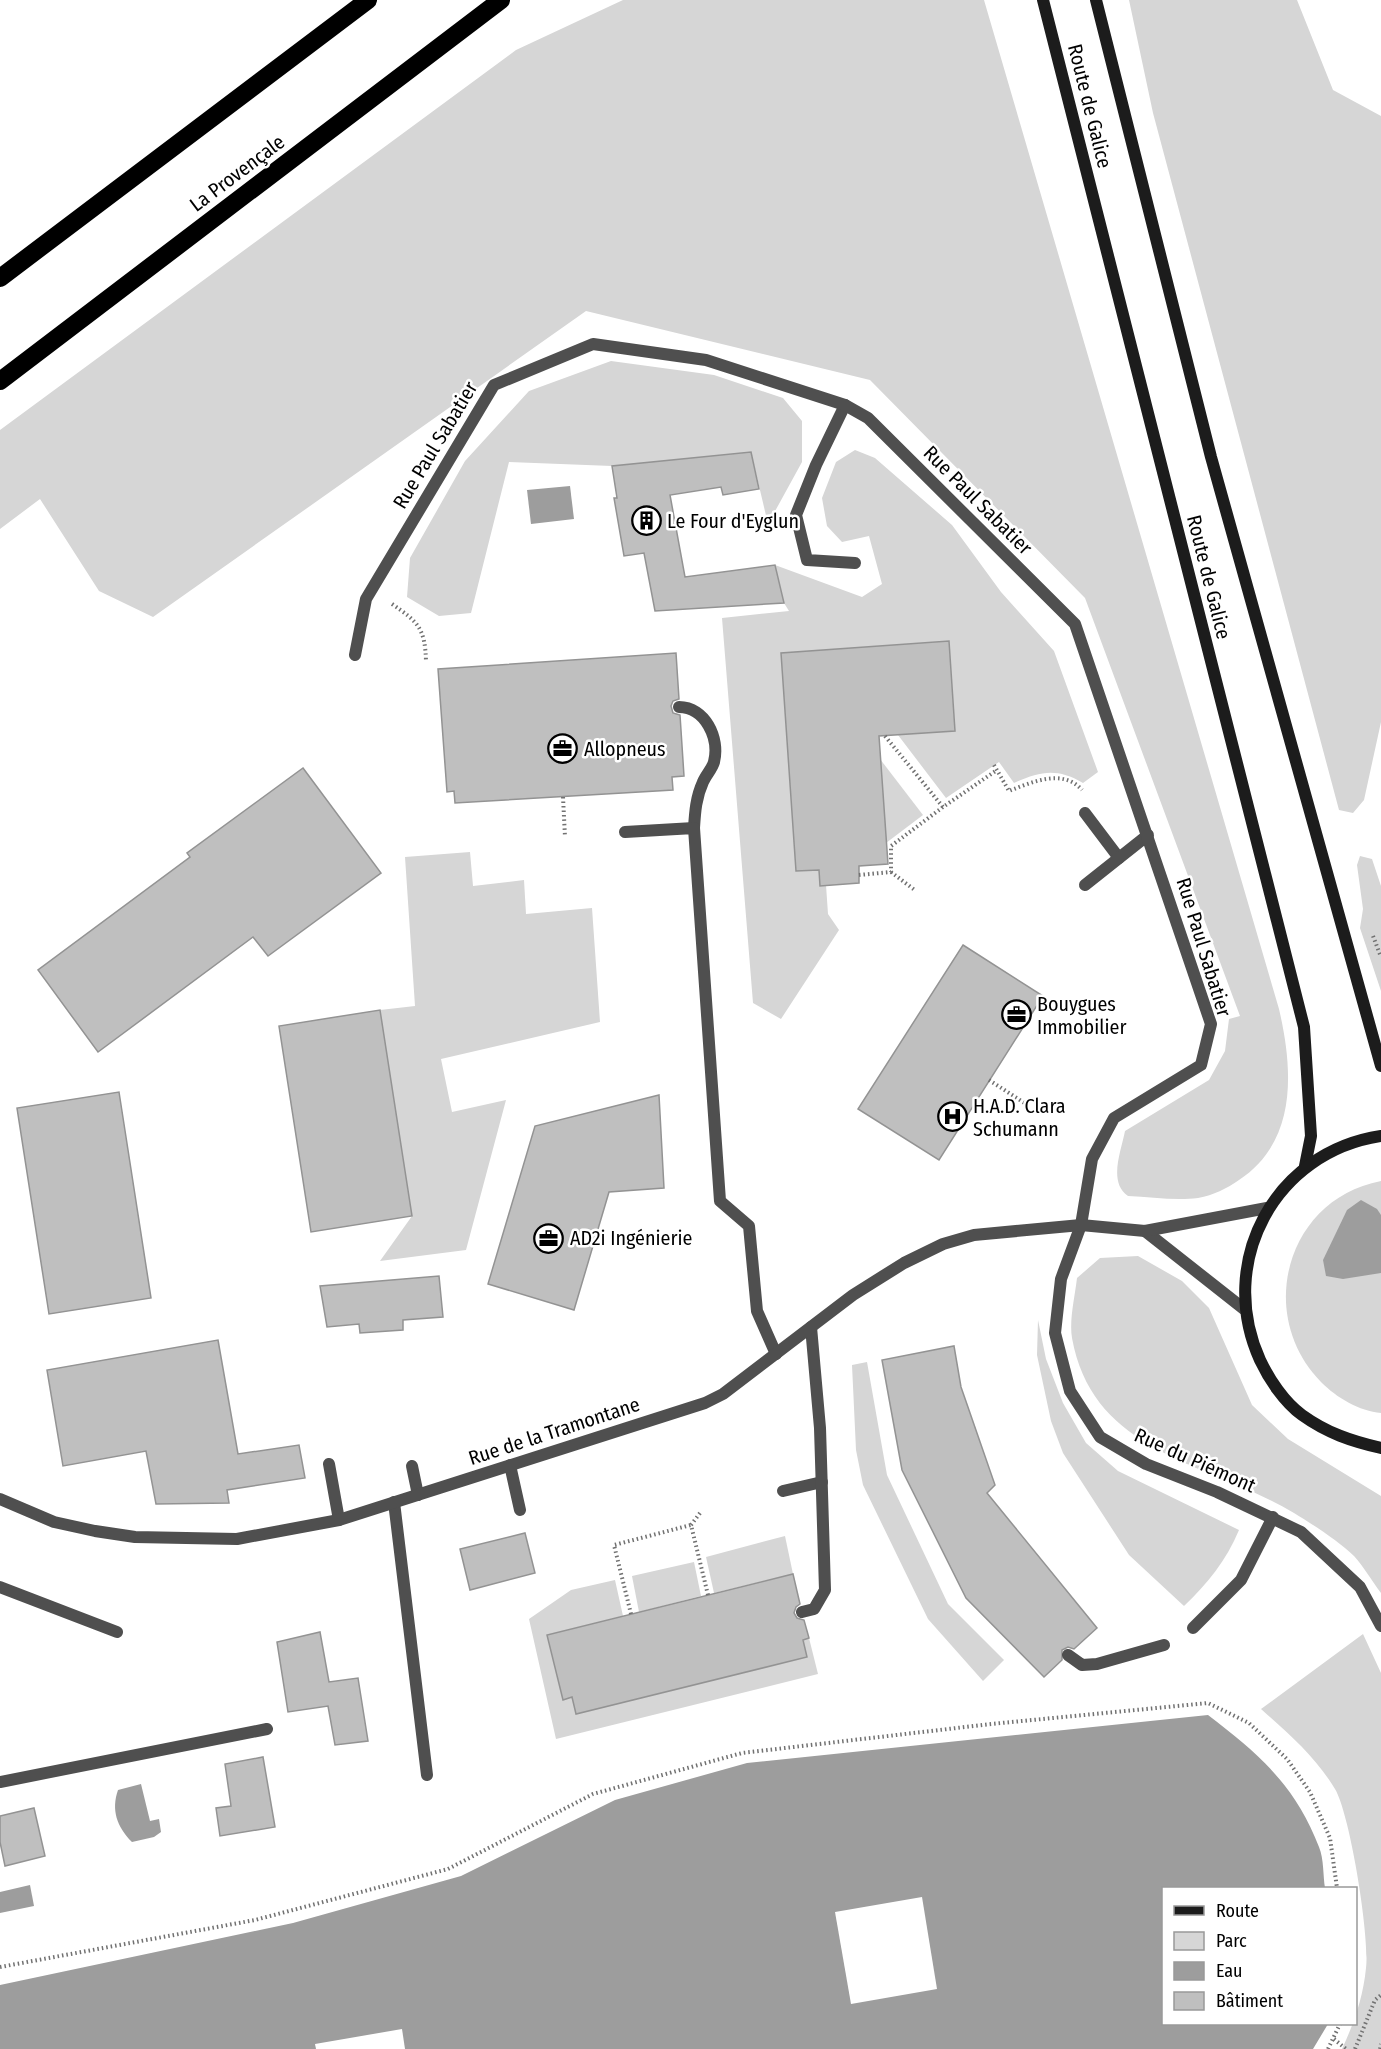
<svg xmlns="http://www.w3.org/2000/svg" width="1381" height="2049" font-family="'Fira Sans Condensed',sans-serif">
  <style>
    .green { fill: #d6d6d6 }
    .water { fill: #9d9d9d }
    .pier { fill: #fff }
    .building { fill: #bfbfbf; stroke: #939393; stroke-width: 1.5 }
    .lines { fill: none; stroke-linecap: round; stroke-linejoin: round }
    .path { stroke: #717171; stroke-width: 4; stroke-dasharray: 1.5 3; stroke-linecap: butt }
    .lane { stroke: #4f4f4f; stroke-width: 12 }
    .street { stroke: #4f4f4f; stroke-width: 12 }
    .secondary { stroke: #1c1c1c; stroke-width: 12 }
    .highway { stroke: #000; stroke-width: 18 }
    .labels { text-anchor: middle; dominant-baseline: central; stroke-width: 5; stroke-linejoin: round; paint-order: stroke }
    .street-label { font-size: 20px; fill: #000; stroke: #fff }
    .poi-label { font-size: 20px; fill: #000; stroke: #fff; text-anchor: start }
  </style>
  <rect width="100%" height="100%" fill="#fff"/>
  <g class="green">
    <path d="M 623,0 L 984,0 L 1279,1009 C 1293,1069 1298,1141 1239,1180 C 1226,1189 1214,1195 1198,1198 C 1176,1201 1151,1197 1128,1196 C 1108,1182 1121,1152 1125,1131 L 1209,1080 L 1225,1051 L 1229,1019 L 1240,1016 L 1085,598 L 870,380 L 586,311 L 153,617 L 99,591 L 40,499 L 0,529 L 0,430 L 516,50 Z"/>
    <path d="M 1129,0 L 1297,0 L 1333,90 L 1381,116 L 1381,722 L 1364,800 L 1353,813 L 1339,810 L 1153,113 Z"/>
    <path d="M 611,361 L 714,375 L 783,398 L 802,421 L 802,462 L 768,524 L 751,452 L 612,466 L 509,462 L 471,613 L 439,616 L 407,597 L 410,558 L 465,461 L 529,391 Z"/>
    <path d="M 855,450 L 875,458 L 952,525 L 1001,592 L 1054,651 L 1098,772 L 1083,783 C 1057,768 1041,771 1014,783 L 999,762 L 946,798 L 898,735 L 955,730 L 949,641 L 781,653 L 796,871 L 819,870 L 826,885 L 828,914 L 839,930 L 781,1019 L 753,1003 L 722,618 L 789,611 L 784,603 L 775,565 L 862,597 L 882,584 L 869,536 L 842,542 L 827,526 L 822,498 L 836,462 Z"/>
    <path d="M 880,759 L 923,815 L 886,843 Z"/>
    <path d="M 470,852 L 473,886 L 524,880 L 526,914 L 592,908 L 600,1022 L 441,1059 L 452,1112 L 506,1100 L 466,1250 L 380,1261 L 412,1216 L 380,1010 L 415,1006 L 405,857 Z"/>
    <path d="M 1360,856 L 1372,859 L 1381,886 L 1381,991 L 1360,928 L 1363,909 L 1357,865 Z"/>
    <path d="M 1381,1181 L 1381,1413 C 1359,1411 1337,1398 1321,1382 C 1255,1315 1286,1199 1381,1181 Z"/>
    <path d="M 1138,1256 L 1182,1281 L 1209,1308 L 1252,1405 L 1288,1439 L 1381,1496 L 1381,1593 C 1372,1581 1364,1567 1354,1556 C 1340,1542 1312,1524 1294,1513 C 1209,1462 1093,1455 1072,1338 C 1069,1320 1075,1296 1077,1278 L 1100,1258 Z"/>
    <path d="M 1038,1320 L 1046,1359 L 1063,1403 L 1086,1443 L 1118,1471 L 1239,1530 C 1226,1561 1208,1583 1184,1606 L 1129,1555 L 1063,1453 L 1051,1421 L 1037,1355 Z"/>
    <path d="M 867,1362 L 887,1475 L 948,1604 L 1004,1660 L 983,1681 L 928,1619 L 863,1485 L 856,1450 L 852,1365 Z"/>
    <path d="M 785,1536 L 793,1574 L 714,1593 L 706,1557 Z"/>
    <path d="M 694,1562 L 701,1596 L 639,1612 L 632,1576 Z"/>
    <path d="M 615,1580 L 623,1616 L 547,1635 L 563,1699 L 572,1697 L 576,1714 L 807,1657 L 803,1640 L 809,1638 L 818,1674 L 556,1739 L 529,1619 L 571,1590 Z"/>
    <path d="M 1363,1634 L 1381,1673 L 1381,2049 L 1342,2049 C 1354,2023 1363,1998 1366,1968 C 1370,1937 1350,1814 1335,1789 C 1316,1757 1288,1733 1261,1709 Z"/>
  </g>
  <g class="water">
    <path d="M 570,486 L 574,519 L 531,524 L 527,490 Z"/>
    <path d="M 1361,1200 L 1377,1209 L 1381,1215 L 1381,1273 L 1343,1279 L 1326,1276 L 1323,1260 L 1347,1210 Z"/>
    <path d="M 1208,1715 C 1259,1754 1295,1785 1319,1847 C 1324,1859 1323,1876 1325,1888 L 1164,1888 L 1164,2024 L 1328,2024 L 1313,2049 L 0,2049 L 0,1985 L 293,1923 L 461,1876 L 615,1800 L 747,1763 Z"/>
    <path d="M 141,1784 L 150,1821 L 159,1819 L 161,1832 L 154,1837 L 132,1842 C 117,1827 111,1810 118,1790 Z"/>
    <path d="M 30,1885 L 34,1906 L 0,1913 L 0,1892 Z"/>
  </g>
  <g class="pier">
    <path d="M 922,1897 L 937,1989 L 851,2004 L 835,1912 Z"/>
    <path d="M 402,2029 L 405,2049 L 316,2049 L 315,2044 Z"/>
  </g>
  <g class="building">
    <path d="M 751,452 L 759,489 L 723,495 L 721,487 L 670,495 L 685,577 L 775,565 L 784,603 L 655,611 L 644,553 L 624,556 L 614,498 L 617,498 L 612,466 Z"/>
    <path d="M 949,641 L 955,731 L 879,736 L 888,864 L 859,866 L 859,883 L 820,886 L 819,870 L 796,871 L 781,653 Z"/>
    <path d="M 676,653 L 679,699 L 673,701 L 671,706 L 673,713 L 680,715 L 684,776 L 672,777 L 673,790 L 455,803 L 454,791 L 447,792 L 438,669 Z"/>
    <path d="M 303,768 L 381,873 L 268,956 L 253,937 L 98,1052 L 38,970 L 190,857 L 187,853 Z"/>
    <path d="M 963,945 L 1043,996 L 939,1160 L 858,1109 Z"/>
    <path d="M 380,1010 L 412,1216 L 311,1232 L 279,1026 Z"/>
    <path d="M 119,1092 L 151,1298 L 49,1314 L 17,1108 Z"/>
    <path d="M 659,1095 L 664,1188 L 609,1192 L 574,1310 L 488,1284 L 535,1126 Z"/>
    <path d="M 439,1276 L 443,1317 L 403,1320 L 403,1330 L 360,1333 L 359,1324 L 327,1327 L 320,1286 Z"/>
    <path d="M 218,1340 L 238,1454 L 299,1445 L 305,1478 L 227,1490 L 229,1503 L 156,1504 L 146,1451 L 63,1466 L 47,1370 Z"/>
    <path d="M 954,1346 L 961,1387 L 995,1485 L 987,1493 L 1097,1628 L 1074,1649 L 1068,1647 L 1062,1650 L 1062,1660 L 1044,1677 L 966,1598 L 902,1470 L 882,1360 Z"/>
    <path d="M 525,1533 L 535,1573 L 470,1590 L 460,1549 Z"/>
    <path d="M 793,1574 L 800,1604 L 796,1607 L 794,1613 L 797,1618 L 804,1620 L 809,1638 L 803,1640 L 807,1657 L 576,1714 L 572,1697 L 563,1700 L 547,1635 Z"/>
    <path d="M 320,1632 L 329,1682 L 358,1678 L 368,1741 L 335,1745 L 328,1706 L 288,1712 L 277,1642 Z"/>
    <path d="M 263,1757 L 275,1827 L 220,1836 L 216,1808 L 231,1806 L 225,1764 Z"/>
    <path d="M 34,1808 L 45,1856 L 5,1866 L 0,1842 L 0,1816 Z"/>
  </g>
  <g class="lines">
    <g class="path">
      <path d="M 392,604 C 418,622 425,628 426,661"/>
      <path d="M 885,736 L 943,807 L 997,770"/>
      <path d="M 994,765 L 1009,791 C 1032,782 1063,768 1082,790"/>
      <path d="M 563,797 L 565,837"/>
      <path d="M 891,872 L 916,891"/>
      <path d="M 859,875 L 891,872 L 891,846 L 943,807"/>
      <path d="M 1373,936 L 1381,957"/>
      <path d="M 989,1080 L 1026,1104"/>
      <path d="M 700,1513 L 691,1525 L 708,1595"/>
      <path d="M 631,1614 L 614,1545 L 691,1525"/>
      <path d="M 0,1967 L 255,1920 L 448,1869 L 593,1794 L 742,1753 L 991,1724 L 1208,1703 L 1249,1723 L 1287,1759 L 1310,1792 L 1330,1838 L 1337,1888"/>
      <path d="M 1334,2039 L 1346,2049"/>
      <path d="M 1328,2049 L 1340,2024"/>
      <path d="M 1355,2049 L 1375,2000 L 1381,1995"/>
      <path d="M 1380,2049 L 1381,2044"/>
    </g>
    <g class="lane">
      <path d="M 845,405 L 816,465 L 796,515 L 807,560 L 855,563"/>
      <path d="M 679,707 C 705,707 720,738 714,762 C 712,769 706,775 703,782 C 696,797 695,812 694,828"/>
      <path d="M 1085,813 L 1119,858"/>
      <path d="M 625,832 L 694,828 L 720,1201 L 749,1226 L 757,1311 L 776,1354"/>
      <path d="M 1085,885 L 1148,835"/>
      <path d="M 329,1464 L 339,1520"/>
      <path d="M 510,1465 L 520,1510"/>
      <path d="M 412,1466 L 418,1495"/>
      <path d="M 783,1491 L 822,1482"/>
      <path d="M 394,1502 L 427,1775"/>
      <path d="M 0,1587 L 117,1632"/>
      <path d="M 802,1612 L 814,1609 L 825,1590 L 820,1428 L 811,1327"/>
      <path d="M 1193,1628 L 1241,1580 L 1273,1517"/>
      <path d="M 1068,1655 L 1082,1665 L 1097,1664 L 1164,1645"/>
    </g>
    <g class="street">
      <path d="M 355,655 L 366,599 L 494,385 L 593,344 L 706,360 L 845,405 L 868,418 L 1075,624 L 1211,1024 L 1201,1065 L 1114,1118 L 1092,1159 L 1081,1225 L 1061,1279 L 1055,1333 L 1070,1391 L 1100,1437 L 1146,1464 L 1217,1492 L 1301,1532 L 1360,1587 L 1381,1626"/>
      <path d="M 1145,1231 L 1244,1309"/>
      <path d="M 0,1499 L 54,1522 L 95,1531 L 135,1537 L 237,1539 L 339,1520 L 705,1403 L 723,1394 L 853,1295 L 904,1263 L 943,1244 L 974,1235 L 1081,1225 L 1145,1231 L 1267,1208"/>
      <path d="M 0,1782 L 267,1729"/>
    </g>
    <g class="secondary">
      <path d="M 1043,0 L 1304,1027 L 1311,1136 L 1305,1166"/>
      <path d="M 1096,0 L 1211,457 L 1381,1066"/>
      <path d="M 1381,1136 C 1274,1152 1216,1263 1260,1360 C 1269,1379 1284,1402 1302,1415 C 1327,1433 1351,1441 1381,1448"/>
    </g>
    <g class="highway">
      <path d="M 0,278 L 368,0"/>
      <path d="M 0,381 L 501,0"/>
    </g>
  </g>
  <defs>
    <symbol id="building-ring" viewBox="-11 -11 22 22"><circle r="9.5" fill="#fff" stroke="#000" stroke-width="1.5"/><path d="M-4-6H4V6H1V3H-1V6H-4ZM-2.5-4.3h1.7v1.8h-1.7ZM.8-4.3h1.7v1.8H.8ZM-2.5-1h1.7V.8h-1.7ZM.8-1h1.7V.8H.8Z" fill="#000"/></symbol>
    <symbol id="office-ring" viewBox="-11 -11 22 22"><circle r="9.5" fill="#fff" stroke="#000" stroke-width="1.5"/><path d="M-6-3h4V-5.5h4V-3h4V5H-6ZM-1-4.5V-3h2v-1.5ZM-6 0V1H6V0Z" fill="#000"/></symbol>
    <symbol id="hospital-ring" viewBox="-11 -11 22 22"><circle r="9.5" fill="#fff" stroke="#000" stroke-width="1.5"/><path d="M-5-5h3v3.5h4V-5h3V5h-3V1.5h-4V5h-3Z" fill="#000"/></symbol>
  </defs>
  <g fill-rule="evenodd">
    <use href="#building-ring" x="630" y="504" width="33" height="33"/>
    <use href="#office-ring" x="546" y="732" width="33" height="33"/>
    <use href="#office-ring" x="1000" y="998" width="33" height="33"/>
    <use href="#hospital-ring" x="936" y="1100" width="33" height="33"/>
    <use href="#office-ring" x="532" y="1222" width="33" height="33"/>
  </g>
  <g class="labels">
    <g class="street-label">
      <text transform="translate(1090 106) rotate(76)">Route de Galice</text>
      <text transform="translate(237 173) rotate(-37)">La Provençale</text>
      <text transform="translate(435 445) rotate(-59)">Rue Paul Sabatier</text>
      <text transform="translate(978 500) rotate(45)">Rue Paul Sabatier</text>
      <text transform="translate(1209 577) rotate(76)">Route de Galice</text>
      <text transform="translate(1204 947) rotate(73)">Rue Paul Sabatier</text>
      <text transform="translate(554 1431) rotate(-18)">Rue de la Tramontane</text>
      <text transform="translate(1195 1460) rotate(24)">Rue du Piémont</text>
    </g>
    <g class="poi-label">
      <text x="667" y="521">Le Four d'Eyglun</text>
      <text x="584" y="749">Allopneus</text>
      <text x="1037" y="1004">Bouygues<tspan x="1037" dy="23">Immobilier</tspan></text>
      <text x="973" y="1106">H.A.D. Clara<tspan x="973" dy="23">Schumann</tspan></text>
      <text x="570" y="1238">AD2i Ingénierie</text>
    </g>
  </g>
  <rect x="1162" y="1887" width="195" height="138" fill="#ffffff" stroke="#999999" stroke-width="1.5"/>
  <rect x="1174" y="1906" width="30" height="9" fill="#1c1c1c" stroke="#999999" stroke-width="1.5"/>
  <text x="1216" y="1917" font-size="18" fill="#000000">Route</text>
  <rect x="1174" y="1932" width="30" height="18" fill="#d6d6d6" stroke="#999999" stroke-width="1.5"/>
  <text x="1216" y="1947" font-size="18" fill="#000000">Parc</text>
  <rect x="1174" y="1962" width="30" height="18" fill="#9d9d9d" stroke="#999999" stroke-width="1.5"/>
  <text x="1216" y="1977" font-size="18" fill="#000000">Eau</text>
  <rect x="1174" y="1992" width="30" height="18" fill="#bfbfbf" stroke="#999999" stroke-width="1.5"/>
  <text x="1216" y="2007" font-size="18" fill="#000000">Bâtiment</text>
</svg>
